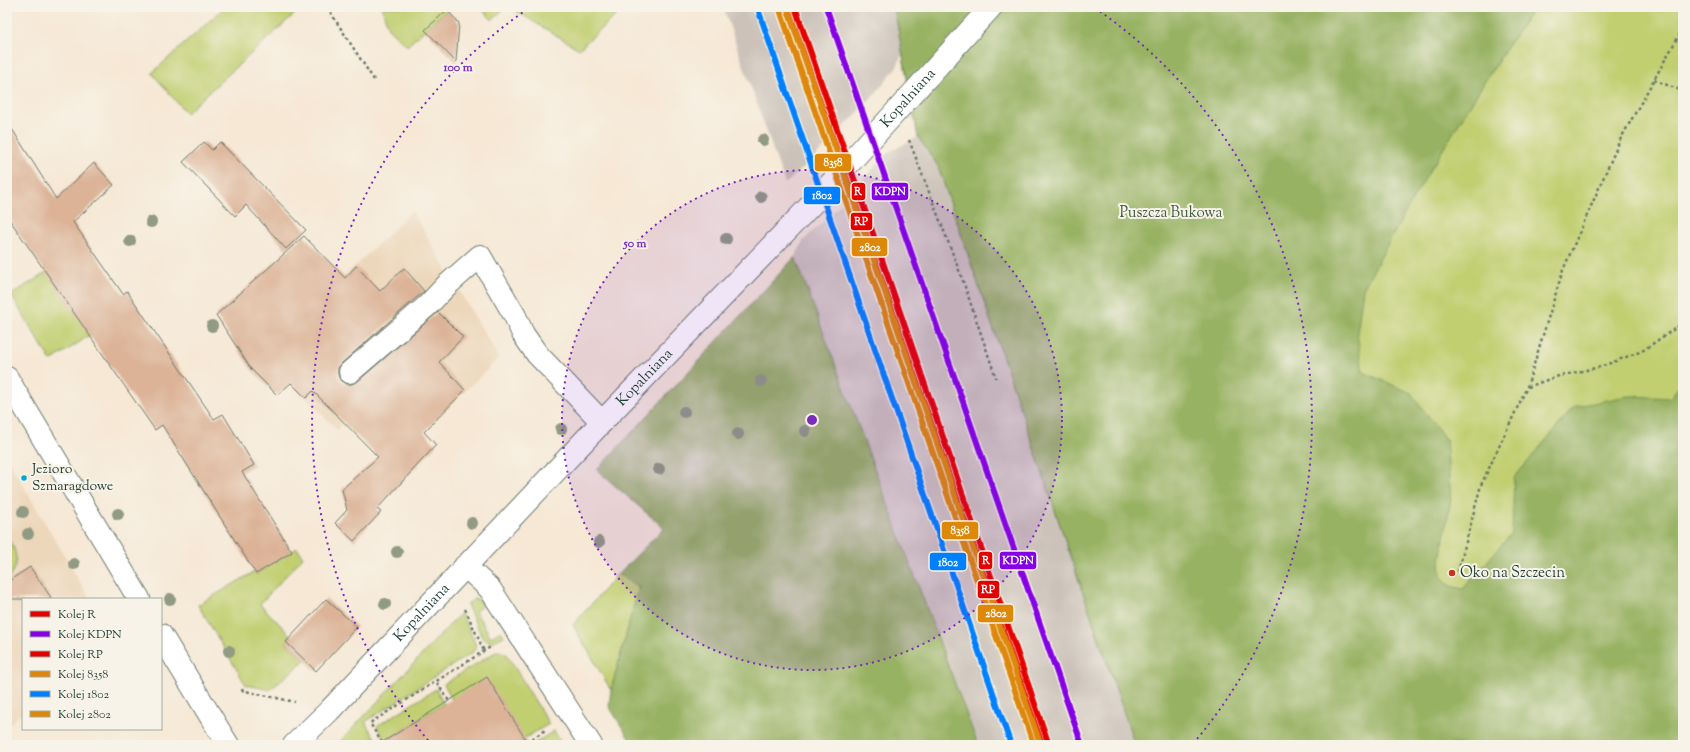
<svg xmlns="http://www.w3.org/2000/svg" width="1690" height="752" font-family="'Sorts Mill Goudy',serif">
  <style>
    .built { fill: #edd7bb }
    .industrial { fill: #ccc2b9 }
    .green { fill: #c1cf71; stroke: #708652 }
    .forest { fill: #98b263; stroke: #5c784c }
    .building { fill: #dcb397 }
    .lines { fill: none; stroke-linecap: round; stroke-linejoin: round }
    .minor-casing { stroke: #6a796c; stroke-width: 24 }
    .path { stroke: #6a796c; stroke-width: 2.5; stroke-dasharray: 3 3; stroke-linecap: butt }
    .minor { stroke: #fff; stroke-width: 22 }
    .rail-1-casing { stroke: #f7f3e8; stroke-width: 9 }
    .rail-2-casing { stroke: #f7f3e8; stroke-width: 9 }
    .rail-3-casing { stroke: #f7f3e8; stroke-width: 9 }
    .rail-4-casing { stroke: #f7f3e8; stroke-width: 9 }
    .rail-5-casing { stroke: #f7f3e8; stroke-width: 9 }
    .rail-6-casing { stroke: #f7f3e8; stroke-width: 9 }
    .rail-1 { stroke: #e50000; stroke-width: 6 }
    .rail-2 { stroke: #8500e5; stroke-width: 6 }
    .rail-3 { stroke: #e50000; stroke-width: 6 }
    .rail-4 { stroke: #dd8808; stroke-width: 6 }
    .rail-5 { stroke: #0080ff; stroke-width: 6 }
    .rail-6 { stroke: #dd8808; stroke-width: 6 }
    .tree { fill: #919a83 }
    .ring { fill: none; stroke: #7b2cbf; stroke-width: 2; stroke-dasharray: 2 4 }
    .bus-dot { fill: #00a9ce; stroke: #f7f3e8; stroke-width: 1.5 }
    .poi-dot { fill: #c8321e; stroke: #f7f3e8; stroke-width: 1.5 }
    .labels { text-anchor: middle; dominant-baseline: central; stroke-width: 4; stroke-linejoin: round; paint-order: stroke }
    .bus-label { font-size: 14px; fill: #1f3d34; stroke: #f7f3e8; text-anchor: start }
    .street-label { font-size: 15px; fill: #1f3d34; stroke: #f7f3e8 }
    .park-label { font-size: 15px; fill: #3f5a40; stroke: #f7f3e8 }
    .poi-label { font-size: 15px; fill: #1f3d34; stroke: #f7f3e8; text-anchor: start }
    .centre { fill: #7b2cbf; stroke: #f7f3e8; stroke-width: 2 }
    .ring-label { font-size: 12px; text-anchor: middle; font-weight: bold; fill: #7b2cbf; stroke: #f7f3e8; stroke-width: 4; stroke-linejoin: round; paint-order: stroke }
    .line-badge { stroke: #f7f3e8; stroke-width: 1.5 }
    .badge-label { font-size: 11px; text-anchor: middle; font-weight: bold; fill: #fff }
  </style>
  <rect width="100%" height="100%" fill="#f7f3e8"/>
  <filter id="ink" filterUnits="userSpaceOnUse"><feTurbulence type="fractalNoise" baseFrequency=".025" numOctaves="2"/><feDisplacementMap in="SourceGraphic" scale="8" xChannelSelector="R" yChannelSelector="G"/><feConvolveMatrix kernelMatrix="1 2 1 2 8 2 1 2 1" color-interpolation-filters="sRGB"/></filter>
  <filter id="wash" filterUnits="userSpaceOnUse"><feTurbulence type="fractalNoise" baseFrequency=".012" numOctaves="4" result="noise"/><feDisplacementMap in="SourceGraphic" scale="16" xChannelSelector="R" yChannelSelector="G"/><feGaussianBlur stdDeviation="0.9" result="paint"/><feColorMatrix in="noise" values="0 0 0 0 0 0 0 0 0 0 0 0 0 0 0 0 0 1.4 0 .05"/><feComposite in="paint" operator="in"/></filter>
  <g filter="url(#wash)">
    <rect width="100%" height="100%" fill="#f6e8d5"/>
    <g class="built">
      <path d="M 412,211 L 499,358 L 404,450 L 343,421 L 337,430 L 276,367 L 310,310 Z"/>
      <path d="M 7,458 L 90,599 L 23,599 L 23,712 L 7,727 Z"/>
    </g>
    <g class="industrial">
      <path d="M 723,7 L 894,7 L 902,54 L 897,66 L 871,99 L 811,161 L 785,184 Z"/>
      <path d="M 918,137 L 938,166 L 1135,745 L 978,745 L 795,257 L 804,240 L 830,215 L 889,152 Z"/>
    </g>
    <g class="green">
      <path d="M 225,7 L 298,7 L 300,9 L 186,113 L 152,73 Z"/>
      <path d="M 382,7 L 450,7 L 407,46 L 388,28 Z"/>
      <path d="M 480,7 L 506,7 L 492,20 Z"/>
      <path d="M 509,7 L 625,7 L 579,49 Z"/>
      <path d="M 894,7 L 1683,7 L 1683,745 L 1135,745 L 938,166 L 918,137 Z"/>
      <path d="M 47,272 L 90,335 L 51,361 L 11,295 Z"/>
      <path d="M 7,538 C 19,551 19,567 7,580 Z"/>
      <path d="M 297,548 L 303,557 L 260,604 L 291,636 L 286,643 L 305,660 L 270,690 L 246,685 L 198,605 L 254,572 L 256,574 Z"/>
      <path d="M 618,574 L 639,587 L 611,690 L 573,625 Z"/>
      <path d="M 474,599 L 480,600 L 484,605 L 475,611 L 491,637 L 501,631 L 504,636 L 492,642 L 483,639 L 467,605 Z"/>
      <path d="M 461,613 L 475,643 L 476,648 L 473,652 L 365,722 L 379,745 L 337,745 Z"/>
      <path d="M 497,651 L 506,653 L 549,724 L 525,738 L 452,699 L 444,684 Z"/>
      <path d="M 436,689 L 444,704 L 385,741 L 377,726 Z"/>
      <path d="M 554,731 L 563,745 L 532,745 Z"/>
    </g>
    <g class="forest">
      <path d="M 894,7 L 1534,7 L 1485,81 L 1415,195 L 1363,289 L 1357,333 L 1363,372 L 1411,393 L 1446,440 L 1451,499 L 1440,560 L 1441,576 L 1450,586 L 1463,589 L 1512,533 L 1514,478 L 1574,407 L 1627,396 L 1670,398 L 1683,381 L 1683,745 L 1135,745 L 938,166 L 918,137 Z"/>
      <path d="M 795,257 L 978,745 L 633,745 L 609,706 L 611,690 L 639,587 L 618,574 L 664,528 L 597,470 Z"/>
    </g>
    <g id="blocks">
      <g class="building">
        <path d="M 447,10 L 459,23 L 456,62 L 425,30 Z"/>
        <path d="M 7,121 L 56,199 L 94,163 L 114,185 L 73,222 L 123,294 L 127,291 L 214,419 L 223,414 L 254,465 L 242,472 L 292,552 L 256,574 L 162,425 L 155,430 L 7,216 Z"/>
        <path d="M 204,142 L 212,150 L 220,142 L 306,230 L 286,249 L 246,205 L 235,216 L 183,162 Z"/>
        <path d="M 304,236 L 345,278 L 356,266 L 380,291 L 404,268 L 424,291 L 342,363 L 338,368 L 338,374 L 340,380 L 346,384 L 352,384 L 358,381 L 438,312 L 463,337 L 439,362 L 465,390 L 424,432 L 436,445 L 377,509 L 381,512 L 354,541 L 335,523 L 347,510 L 342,489 L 378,457 L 313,391 L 306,398 L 291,383 L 277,395 L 251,369 L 216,315 Z"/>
        <path d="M 30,567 L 52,599 L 7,599 L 7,582 Z"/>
        <path d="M 326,599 L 357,627 L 316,671 L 286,642 Z"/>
        <path d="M 487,677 L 529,745 L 378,745 L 444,704 Z"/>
      </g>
    </g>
  </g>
  <g filter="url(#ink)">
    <use href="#blocks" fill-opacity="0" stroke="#6a796c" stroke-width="1"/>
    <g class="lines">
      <defs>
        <g id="minor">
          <path d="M 350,372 L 428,305 L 446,286 L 480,256 L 515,316 L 523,334 L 537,354 L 602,422"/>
          <path d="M 7,378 L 139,599"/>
          <path d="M 465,566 L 490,589 L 591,745"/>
          <path d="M 161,635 L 228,745"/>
          <path id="s1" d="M 294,745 L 329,711 L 602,422 L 814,202 L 991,7"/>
        </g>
      </defs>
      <use href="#minor" class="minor-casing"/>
      <g class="path">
        <path d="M 327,7 L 374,80"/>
        <path d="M 1654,80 L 1683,91"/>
        <path d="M 909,140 L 962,278 L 996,378"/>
        <path d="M 1528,387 L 1555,377 L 1600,367 L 1642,351 L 1683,323"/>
        <path d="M 1458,572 L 1481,485 L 1527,387 L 1563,270 L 1620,140 L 1683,28"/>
        <path d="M 465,609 L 484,651"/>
        <path d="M 7,637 L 9,636"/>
        <path d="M 437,683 L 449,701"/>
        <path d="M 241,690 L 295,702"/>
        <path d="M 527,742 L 547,729"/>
        <path d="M 382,743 L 370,723 L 492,646"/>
      </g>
      <use href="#minor" class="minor"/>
      <defs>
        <path id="rail-1" d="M 795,7 L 1049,745"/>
        <path id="rail-2" d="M 826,7 L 1082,745"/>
        <path id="rail-3" d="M 788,9 L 1042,745"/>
        <path id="rail-4" d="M 779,7 L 1033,743"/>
        <path id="rail-5" d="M 759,12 L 1011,745"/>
        <path id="rail-6" d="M 787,7 L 1039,740"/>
      </defs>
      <use href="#rail-1" class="rail-1-casing"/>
      <use href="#rail-2" class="rail-2-casing"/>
      <use href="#rail-3" class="rail-3-casing"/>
      <use href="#rail-4" class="rail-4-casing"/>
      <use href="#rail-5" class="rail-5-casing"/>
      <use href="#rail-6" class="rail-6-casing"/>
      <use href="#rail-1" class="rail-1"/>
      <use href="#rail-2" class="rail-2"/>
      <use href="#rail-3" class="rail-3"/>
      <use href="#rail-4" class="rail-4"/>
      <use href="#rail-5" class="rail-5"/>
      <use href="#rail-6" class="rail-6"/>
    </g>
    <g class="tree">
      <circle cx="763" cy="140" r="6"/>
      <circle cx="761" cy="197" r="6"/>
      <circle cx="151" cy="222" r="6"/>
      <circle cx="726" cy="239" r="6"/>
      <circle cx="130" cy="241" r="6"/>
      <circle cx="212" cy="326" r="6"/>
      <circle cx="761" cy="381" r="6"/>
      <circle cx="684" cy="412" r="6"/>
      <circle cx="561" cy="429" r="6"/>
      <circle cx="805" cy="431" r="6"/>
      <circle cx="738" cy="434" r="6"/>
      <circle cx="659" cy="469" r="6"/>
      <circle cx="23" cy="512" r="6"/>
      <circle cx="118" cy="514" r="6"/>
      <circle cx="472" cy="523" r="6"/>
      <circle cx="28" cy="534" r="6"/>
      <circle cx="599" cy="542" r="6"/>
      <circle cx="397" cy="552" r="6"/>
      <circle cx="74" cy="564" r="6"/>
      <circle cx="170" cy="599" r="6"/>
      <circle cx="385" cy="604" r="6"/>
      <circle cx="229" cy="651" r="6"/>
    </g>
  </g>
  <circle cx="812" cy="420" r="250" fill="#7b2cbf" fill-opacity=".12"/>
  <g class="ring">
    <circle cx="812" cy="420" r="250"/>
    <path d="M432 745A500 500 0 0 1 529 8M1095 8A500 500 0 0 1 1192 745"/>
  </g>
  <circle class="bus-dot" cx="24" cy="478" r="3.5"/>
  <circle class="poi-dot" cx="1452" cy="573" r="4"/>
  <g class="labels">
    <g class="bus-label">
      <text x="32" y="470">Jezioro<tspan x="32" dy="17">Szmaragdowe</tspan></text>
    </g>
    <g class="street-label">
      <text stroke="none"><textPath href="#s1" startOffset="892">Kopalniana</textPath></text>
      <text stroke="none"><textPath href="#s1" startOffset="508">Kopalniana</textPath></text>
      <text stroke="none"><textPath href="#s1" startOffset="184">Kopalniana</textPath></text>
    </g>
    <g class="park-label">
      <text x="1171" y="213">Puszcza Bukowa</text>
    </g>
    <g class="poi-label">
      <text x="1460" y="573">Oko na Szczecin</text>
    </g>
  </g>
  <circle cx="812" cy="420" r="6" class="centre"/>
  <g class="ring-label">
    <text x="458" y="71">100 m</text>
    <text x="635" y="247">50 m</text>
  </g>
  <g class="line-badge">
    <rect x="814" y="153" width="38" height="19" rx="4" fill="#dd8808"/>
    <rect x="851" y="182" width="15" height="19" rx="4" fill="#e50000"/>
    <rect x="871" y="182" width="38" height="19" rx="4" fill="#8500e5"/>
    <rect x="803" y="186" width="38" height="19" rx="4" fill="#0080ff"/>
    <rect x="850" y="212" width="23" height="19" rx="4" fill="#e50000"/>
    <rect x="851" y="237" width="37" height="20" rx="4" fill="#dd8808"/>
    <rect x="941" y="521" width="38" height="19" rx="4" fill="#dd8808"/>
    <rect x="999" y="551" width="38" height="19" rx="4" fill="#8500e5"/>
    <rect x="978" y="551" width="15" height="19" rx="4" fill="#e50000"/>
    <rect x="929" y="552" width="38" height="19" rx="4" fill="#0080ff"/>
    <rect x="977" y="580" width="23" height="19" rx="4" fill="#e50000"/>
    <rect x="977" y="604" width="37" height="19" rx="4" fill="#dd8808"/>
  </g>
  <g class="badge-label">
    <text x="833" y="166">8358</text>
    <text x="858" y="195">R</text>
    <text x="890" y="195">KDPN</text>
    <text x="822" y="199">1802</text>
    <text x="861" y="225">RP</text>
    <text x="870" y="251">2802</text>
    <text x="960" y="534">8358</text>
    <text x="1018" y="564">KDPN</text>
    <text x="986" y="564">R</text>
    <text x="948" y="566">1802</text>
    <text x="988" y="593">RP</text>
    <text x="996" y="617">2802</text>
  </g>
  <rect width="1690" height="752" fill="none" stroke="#f7f3e8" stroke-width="24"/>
  <rect x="22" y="598" width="140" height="132" fill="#f7f3e8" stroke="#a1aaa0"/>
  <rect x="30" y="611" width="20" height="6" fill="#e50000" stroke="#a1aaa0"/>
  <text x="58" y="618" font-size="12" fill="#1f3d34">Kolej R</text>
  <rect x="30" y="631" width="20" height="6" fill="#8500e5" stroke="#a1aaa0"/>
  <text x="58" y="638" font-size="12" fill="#1f3d34">Kolej KDPN</text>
  <rect x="30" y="651" width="20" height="6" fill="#e50000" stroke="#a1aaa0"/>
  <text x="58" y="658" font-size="12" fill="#1f3d34">Kolej RP</text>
  <rect x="30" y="671" width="20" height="6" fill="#dd8808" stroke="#a1aaa0"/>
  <text x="58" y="678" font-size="12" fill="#1f3d34">Kolej 8358</text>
  <rect x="30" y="691" width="20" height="6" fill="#0080ff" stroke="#a1aaa0"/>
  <text x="58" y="698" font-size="12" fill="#1f3d34">Kolej 1802</text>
  <rect x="30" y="711" width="20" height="6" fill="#dd8808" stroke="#a1aaa0"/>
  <text x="58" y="718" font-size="12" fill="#1f3d34">Kolej 2802</text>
</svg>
